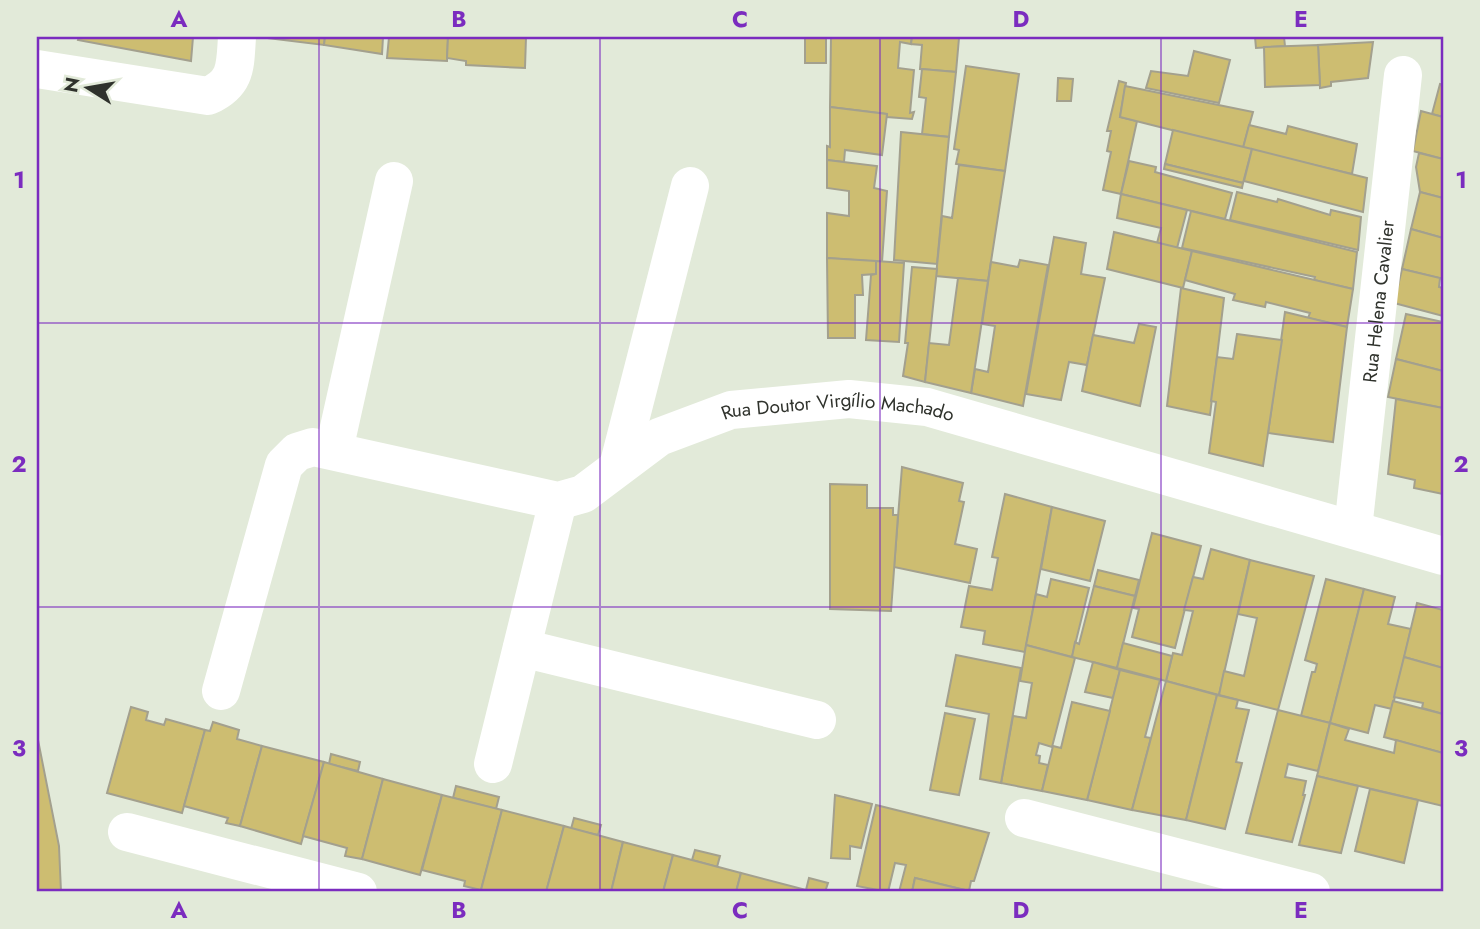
<svg xmlns="http://www.w3.org/2000/svg" width="1480" height="929" font-family="Jost,sans-serif">
  <style>
    .building { fill: #cdbd71; stroke: #a3a08e; stroke-width: 2 }
    .lines { fill: none; stroke-linecap: round; stroke-linejoin: round }
    .minor { stroke: #fff; stroke-width: 38 }
    .grid { fill: none; stroke: #7b2cbf; stroke-width: 2; stroke-opacity: 0.55 }
    .labels { text-anchor: middle; dominant-baseline: central; stroke-width: 5; stroke-linejoin: round; paint-order: stroke }
    .street-label { font-size: 19px; fill: #2f322c; stroke: #e2ead9 }
    .neatline { fill: none; stroke: #7b2cbf; stroke-width: 2.5 }
    .grid-label { font-size: 23px; text-anchor: middle; font-weight: bold; fill: #7b2cbf }
  </style>
  <rect width="100%" height="100%" fill="#e2ead9"/>
  <g class="building">
    <path d="M 79,37 L 193,37 L 191,61 L 78,40 Z"/>
    <path d="M 259,37 L 325,37 L 324,45 Z"/>
    <path d="M 325,37 L 383,37 L 382,54 L 324,45 Z"/>
    <path d="M 389,37 L 448,37 L 447,61 L 387,58 Z"/>
    <path d="M 448,37 L 526,37 L 525,68 L 466,65 L 466,61 L 447,58 Z"/>
    <rect x="805" y="37" width="21" height="26"/>
    <path d="M 831,37 L 912,37 L 911,44 L 900,42 L 898,68 L 914,70 L 910,113 L 914,112 L 912,119 L 887,117 L 887,114 L 830,107 Z"/>
    <path d="M 912,37 L 959,38 L 956,72 L 920,69 L 922,45 L 911,44 Z"/>
    <path d="M 1255,37 L 1284,37 L 1285,46 L 1256,48 Z"/>
    <path d="M 1373,42 L 1368,78 L 1331,82 L 1331,86 L 1320,88 L 1318,45 Z"/>
    <path d="M 1318,45 L 1320,85 L 1265,87 L 1264,47 Z"/>
    <path d="M 1194,51 L 1230,60 L 1219,103 L 1146,88 L 1151,71 L 1188,76 Z"/>
    <path d="M 966,66 L 1019,74 L 1005,171 L 956,164 L 959,150 L 954,149 Z"/>
    <path d="M 922,69 L 956,72 L 949,137 L 922,134 L 926,98 L 919,97 Z"/>
    <path d="M 1058,78 L 1073,79 L 1071,101 L 1057,101 Z"/>
    <path d="M 1119,81 L 1126,83 L 1120,117 L 1137,121 L 1121,194 L 1103,190 L 1111,152 L 1107,151 L 1111,131 L 1107,131 Z"/>
    <path d="M 1440,84 L 1443,85 L 1443,117 L 1432,114 Z"/>
    <path d="M 1125,86 L 1253,112 L 1243,148 L 1120,117 Z"/>
    <path d="M 830,107 L 887,114 L 882,155 L 845,150 L 844,162 L 827,160 L 827,146 L 830,147 Z"/>
    <path d="M 1421,111 L 1443,117 L 1443,159 L 1413,151 Z"/>
    <path d="M 1249,125 L 1286,134 L 1288,126 L 1357,144 L 1352,174 L 1243,148 Z"/>
    <path d="M 1173,130 L 1252,149 L 1243,183 L 1165,164 Z"/>
    <path d="M 901,132 L 949,137 L 937,264 L 894,260 Z"/>
    <path d="M 1252,149 L 1367,178 L 1363,212 L 1244,181 Z"/>
    <path d="M 1419,153 L 1443,159 L 1443,198 L 1420,192 L 1416,167 Z"/>
    <path d="M 827,160 L 877,166 L 874,188 L 887,191 L 882,262 L 827,258 L 827,213 L 849,216 L 849,191 L 827,188 Z"/>
    <path d="M 1129,161 L 1156,167 L 1155,172 L 1232,193 L 1225,219 L 1121,194 Z"/>
    <path d="M 1165,164 L 1243,183 L 1242,188 L 1164,169 Z"/>
    <path d="M 959,165 L 1005,171 L 988,281 L 936,276 L 942,216 L 952,218 Z"/>
    <path d="M 1237,192 L 1277,202 L 1278,199 L 1330,215 L 1331,210 L 1361,217 L 1358,250 L 1230,220 Z"/>
    <path d="M 1420,192 L 1443,198 L 1443,238 L 1411,229 Z"/>
    <path d="M 1121,194 L 1187,210 L 1177,248 L 1157,243 L 1161,228 L 1117,218 Z"/>
    <path d="M 1191,211 L 1357,252 L 1353,289 L 1314,280 L 1315,277 L 1182,248 Z"/>
    <path d="M 1411,229 L 1443,238 L 1443,279 L 1402,269 Z"/>
    <path d="M 1114,232 L 1192,251 L 1183,288 L 1107,269 Z"/>
    <path d="M 1054,237 L 1086,243 L 1081,274 L 1105,278 L 1087,365 L 1069,362 L 1061,400 L 1026,394 Z"/>
    <path d="M 1192,251 L 1353,289 L 1347,327 L 1308,318 L 1310,313 L 1266,302 L 1265,307 L 1233,300 L 1235,294 L 1185,280 Z"/>
    <path d="M 827,258 L 876,261 L 876,274 L 862,275 L 863,295 L 855,295 L 855,338 L 828,338 Z"/>
    <path d="M 1020,260 L 1048,265 L 1023,406 L 971,393 L 975,369 L 988,372 L 995,326 L 982,324 L 991,262 L 1018,267 Z"/>
    <path d="M 876,261 L 904,263 L 899,342 L 866,340 L 871,275 L 876,274 Z"/>
    <path d="M 912,267 L 937,269 L 925,382 L 903,376 L 908,343 L 905,343 Z"/>
    <path d="M 1402,269 L 1440,278 L 1439,287 L 1443,288 L 1443,316 L 1394,303 Z"/>
    <path d="M 958,278 L 988,281 L 971,393 L 925,382 L 929,343 L 949,345 Z"/>
    <path d="M 1181,288 L 1224,298 L 1210,415 L 1167,406 Z"/>
    <path d="M 1285,312 L 1347,327 L 1333,442 L 1268,433 Z"/>
    <path d="M 1406,314 L 1443,322 L 1443,371 L 1396,359 Z"/>
    <path d="M 1139,324 L 1156,327 L 1140,406 L 1082,391 L 1093,335 L 1134,343 Z"/>
    <path d="M 1237,334 L 1282,340 L 1263,466 L 1209,453 L 1216,402 L 1211,401 L 1217,357 L 1233,359 Z"/>
    <path d="M 1396,359 L 1443,371 L 1443,408 L 1388,397 Z"/>
    <path d="M 1396,399 L 1443,408 L 1443,494 L 1414,488 L 1415,480 L 1388,474 Z"/>
    <path d="M 902,467 L 963,483 L 959,501 L 964,502 L 955,544 L 977,549 L 970,583 L 894,567 Z"/>
    <path d="M 830,484 L 867,485 L 867,508 L 893,508 L 893,515 L 898,515 L 891,611 L 830,609 Z"/>
    <path d="M 1005,494 L 1052,507 L 1025,652 L 983,644 L 985,631 L 961,627 L 969,586 L 992,590 L 998,558 L 992,557 Z"/>
    <path d="M 1052,507 L 1105,521 L 1090,581 L 1041,569 Z"/>
    <path d="M 1152,533 L 1201,546 L 1175,648 L 1132,637 L 1139,609 L 1133,608 Z"/>
    <path d="M 1211,549 L 1250,560 L 1219,695 L 1166,681 L 1173,653 L 1182,655 L 1193,611 L 1184,610 L 1193,577 L 1203,579 Z"/>
    <path d="M 1250,560 L 1314,576 L 1278,710 L 1219,695 L 1224,671 L 1244,676 L 1257,618 L 1238,614 Z"/>
    <path d="M 1098,570 L 1139,580 L 1135,596 L 1094,586 Z"/>
    <path d="M 1051,579 L 1089,588 L 1072,657 L 1026,645 L 1036,594 L 1047,597 Z"/>
    <path d="M 1326,579 L 1364,589 L 1330,723 L 1301,716 L 1312,672 L 1315,672 L 1317,664 L 1305,660 Z"/>
    <path d="M 1094,586 L 1135,596 L 1117,668 L 1072,657 L 1075,642 L 1079,644 Z"/>
    <path d="M 1364,589 L 1395,597 L 1388,624 L 1411,629 L 1392,709 L 1375,705 L 1368,733 L 1330,723 Z"/>
    <path d="M 1417,603 L 1443,610 L 1443,668 L 1404,657 Z"/>
    <path d="M 1123,643 L 1172,656 L 1166,681 L 1117,668 Z"/>
    <path d="M 1026,645 L 1075,658 L 1052,747 L 1039,743 L 1036,755 L 1040,756 L 1039,763 L 1048,765 L 1042,791 L 1001,783 L 1013,716 L 1026,718 L 1032,683 L 1020,681 Z"/>
    <path d="M 956,655 L 1021,668 L 1001,783 L 980,779 L 989,714 L 946,706 Z"/>
    <path d="M 1404,657 L 1443,668 L 1443,714 L 1422,708 L 1423,703 L 1394,697 Z"/>
    <path d="M 1093,662 L 1120,670 L 1113,698 L 1085,692 Z"/>
    <path d="M 1120,670 L 1160,680 L 1145,737 L 1151,738 L 1132,810 L 1087,800 Z"/>
    <path d="M 1166,681 L 1217,695 L 1186,820 L 1132,810 Z"/>
    <path d="M 1217,695 L 1238,700 L 1236,708 L 1249,710 L 1236,762 L 1242,763 L 1225,829 L 1186,820 Z"/>
    <path d="M 1393,701 L 1443,714 L 1443,753 L 1384,737 Z"/>
    <path d="M 1072,702 L 1110,711 L 1087,800 L 1042,791 L 1053,746 L 1061,748 Z"/>
    <path d="M 131,707 L 148,712 L 146,720 L 164,725 L 166,719 L 205,730 L 182,813 L 107,793 Z"/>
    <path d="M 1278,710 L 1330,723 L 1318,771 L 1288,764 L 1285,777 L 1306,781 L 1303,795 L 1305,795 L 1292,842 L 1246,833 Z"/>
    <path d="M 945,713 L 975,719 L 959,795 L 930,790 Z"/>
    <path d="M 213,722 L 239,730 L 237,739 L 262,746 L 240,826 L 226,823 L 228,818 L 184,806 L 205,730 L 210,731 Z"/>
    <path d="M 1330,723 L 1349,729 L 1345,740 L 1394,753 L 1396,740 L 1443,753 L 1443,806 L 1317,776 Z"/>
    <path d="M 37,735 L 59,846 L 61,892 L 37,892 Z"/>
    <path d="M 262,746 L 324,762 L 301,844 L 240,826 Z"/>
    <path d="M 331,754 L 360,762 L 358,771 L 329,764 Z"/>
    <path d="M 324,762 L 383,779 L 362,859 L 345,856 L 347,848 L 303,836 Z"/>
    <path d="M 1317,776 L 1358,786 L 1341,853 L 1299,845 Z"/>
    <path d="M 383,779 L 442,795 L 420,875 L 362,859 Z"/>
    <path d="M 456,786 L 499,797 L 496,809 L 453,798 Z"/>
    <path d="M 1370,789 L 1418,800 L 1404,863 L 1355,851 Z"/>
    <path d="M 442,795 L 502,810 L 481,890 L 464,886 L 465,881 L 422,870 Z"/>
    <path d="M 835,795 L 872,804 L 861,848 L 850,846 L 850,859 L 831,858 Z"/>
    <path d="M 876,805 L 989,833 L 974,881 L 971,881 L 969,891 L 915,878 L 912,892 L 899,892 L 906,865 L 895,863 L 888,892 L 857,886 Z"/>
    <path d="M 502,810 L 564,826 L 546,892 L 490,892 L 481,890 Z"/>
    <path d="M 574,818 L 601,825 L 598,835 L 571,829 Z"/>
    <path d="M 564,826 L 623,842 L 611,892 L 546,892 Z"/>
    <path d="M 623,842 L 673,855 L 663,892 L 611,892 Z"/>
    <path d="M 695,850 L 720,856 L 717,867 L 692,860 Z"/>
    <path d="M 673,855 L 741,873 L 736,892 L 663,892 Z"/>
    <path d="M 741,873 L 806,890 L 815,892 L 736,892 Z"/>
    <path d="M 809,878 L 828,883 L 825,892 L 806,890 Z"/>
    <path d="M 915,878 L 969,891 L 975,892 L 912,892 Z"/>
  </g>
  <g class="lines">
    <g class="minor">
      <path d="M 37,69 L 208,96 C 237,83 235,66 237,37"/>
      <path d="M 334,450 L 394,181"/>
      <path d="M 618,467 L 690,186"/>
      <path id="s1" d="M 1353,529 L 1403,75"/>
      <path d="M 522,648 L 817,720"/>
      <path id="s2" d="M 221,691 L 284,465 L 297,452 L 313,447 L 558,501 L 583,494 L 659,437 L 731,410 L 849,399 L 927,407 L 1443,556"/>
      <path d="M 493,764 L 558,501"/>
      <path d="M 1024,818 L 1311,892"/>
      <path d="M 127,832 L 358,892"/>
    </g>
  </g>
  <path class="grid" d="M 319,37 L 319,892M 600,37 L 600,892M 880,37 L 880,892M 1161,37 L 1161,892M 37,323 L 1443,323M 37,607 L 1443,607"/>
  <g class="labels">
    <g class="street-label">
      <text stroke="none"><textPath href="#s1" startOffset="229">Rua Helena Cavalier</textPath></text>
      <text stroke="none"><textPath href="#s2" startOffset="826">Rua Doutor Virgílio Machado</textPath></text>
    </g>
  </g>
  <rect width="1480" height="929" fill="none" stroke="#e2ead9" stroke-width="77"/>
  <g transform="translate(88 88) rotate(281)" stroke="#e2ead9" stroke-width="5" paint-order="stroke">
  <path d="M0-5L12 26L0 18L-12 26Z" fill="#2f322c"/>
  <text y="-10" font-size="19" font-weight="bold" text-anchor="middle" fill="#2f322c">N</text>
  </g>
  <rect x="38" y="38" width="1404" height="852" class="neatline"/>
  <g class="grid-label">
    <text x="179" y="27">A</text>
    <text x="459" y="27">B</text>
    <text x="740" y="27">C</text>
    <text x="1021" y="27">D</text>
    <text x="1301" y="27">E</text>
    <text x="19" y="188">1</text>
    <text x="1461" y="188">1</text>
    <text x="19" y="472">2</text>
    <text x="1461" y="472">2</text>
    <text x="19" y="756">3</text>
    <text x="1461" y="756">3</text>
    <text x="179" y="918">A</text>
    <text x="459" y="918">B</text>
    <text x="740" y="918">C</text>
    <text x="1021" y="918">D</text>
    <text x="1301" y="918">E</text>
  </g>
</svg>
